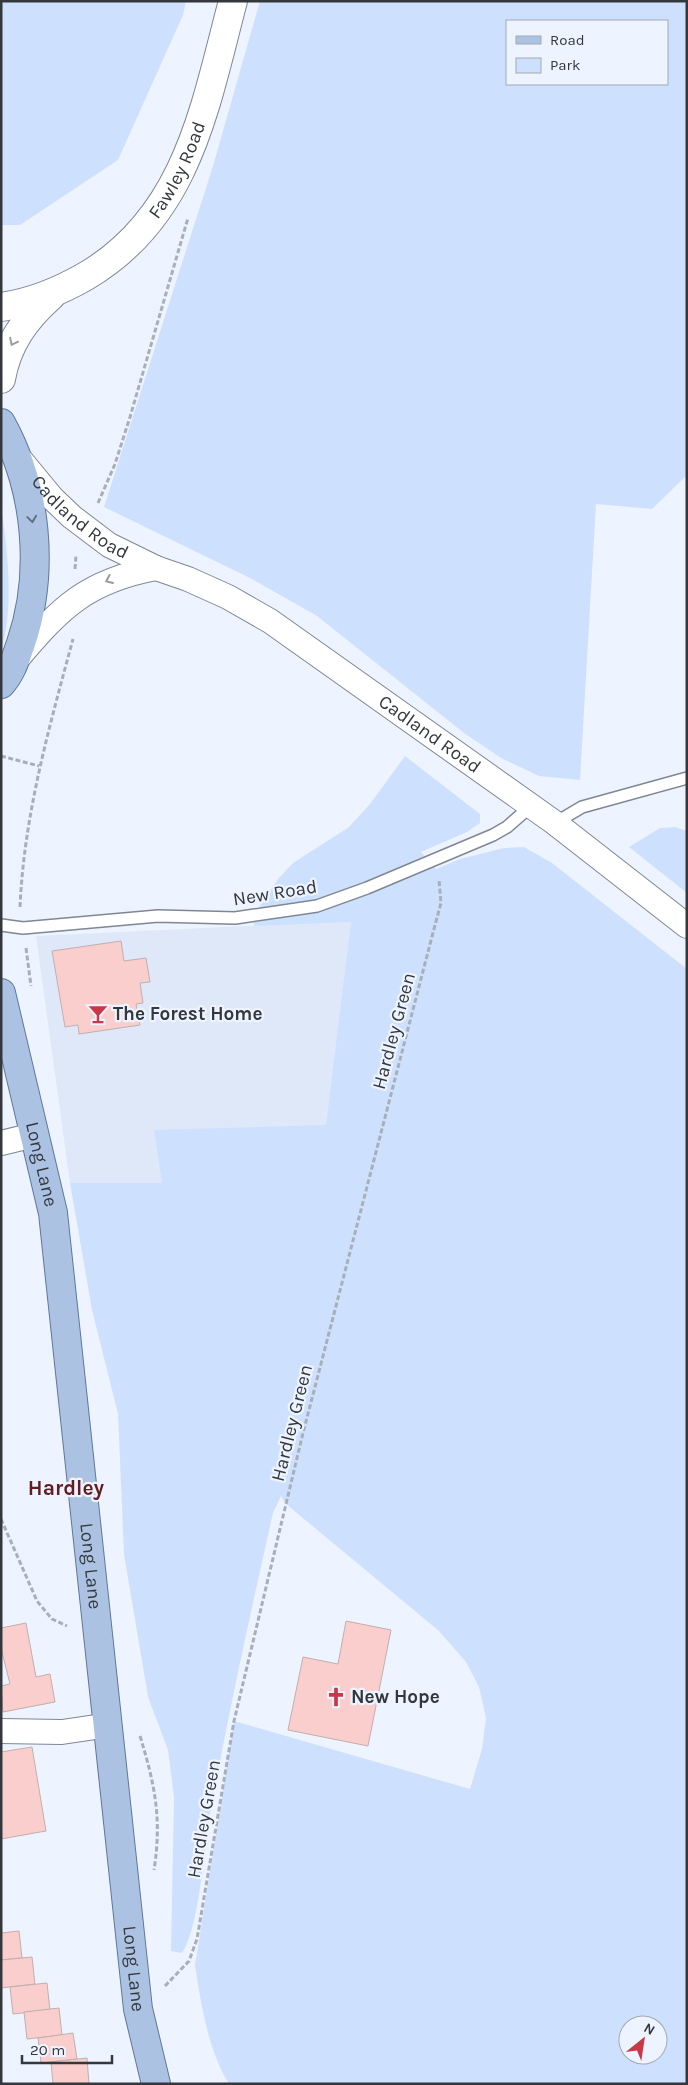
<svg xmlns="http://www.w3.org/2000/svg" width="688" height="2085" font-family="Karla,sans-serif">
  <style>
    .built { fill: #dee8f8 }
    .green { fill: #cde1fe; fill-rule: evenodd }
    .building { fill: #f9cecd; stroke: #c1afae }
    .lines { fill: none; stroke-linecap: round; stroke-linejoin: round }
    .service-casing { stroke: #7f8793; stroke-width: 14 }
    .minor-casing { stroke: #7f8793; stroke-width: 26 }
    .tertiary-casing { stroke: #7f8793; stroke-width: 30 }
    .primary-casing { stroke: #5e779d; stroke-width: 30 }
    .path { stroke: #a9afb8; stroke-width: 3; stroke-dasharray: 5 2.5; stroke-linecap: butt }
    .service { stroke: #fff; stroke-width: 11 }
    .minor { stroke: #fff; stroke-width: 24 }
    .tertiary { stroke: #fff; stroke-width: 28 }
    .primary { stroke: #acc2e3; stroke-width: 28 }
    .oneway { stroke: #9a9c9e }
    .oneway2 { stroke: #646f7f }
    .labels { text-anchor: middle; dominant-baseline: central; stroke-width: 4.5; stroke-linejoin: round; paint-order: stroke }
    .street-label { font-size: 19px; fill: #34383d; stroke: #edf4ff }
    .poi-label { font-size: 19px; font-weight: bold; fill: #34383d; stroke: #edf4ff; text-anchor: start }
    .quarter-label { font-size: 21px; font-weight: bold; fill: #631d22; stroke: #edf4ff }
  </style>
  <rect width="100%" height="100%" fill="#edf4ff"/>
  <path class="built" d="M 351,921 L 336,1203 L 70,1183 L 36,936 Z"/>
  <g class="green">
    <path d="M 1,1 L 186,1 L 183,15 L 118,160 L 20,225 L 1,225 Z"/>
    <path d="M 260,1 L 687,1 L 687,475 L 652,509 L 596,504 L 580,780 L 539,776 L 501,758 L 464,733 L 317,616 L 252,579 L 104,507 L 213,166 ZM 667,21 L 667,84 L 507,84 L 507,21 Z"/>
    <path d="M 1,507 C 8,551 14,608 1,651 Z"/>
    <path d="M 405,756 L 480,814 L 480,823 L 467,832 L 421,852 L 436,869 L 460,859 L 504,848 L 524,847 L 552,863 L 687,969 L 687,2084 L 229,2084 C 208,2050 201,2004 195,1965 L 234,1721 L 470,1789 L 482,1749 L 486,1718 L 479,1687 L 466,1662 L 439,1631 L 286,1504 L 281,1496 L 273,1513 C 251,1611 229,1710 211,1809 C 204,1844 200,1927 182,1953 L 171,1951 L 174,1797 L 168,1750 L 148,1697 L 124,1554 L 118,1414 L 92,1310 L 70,1183 L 162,1183 L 154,1130 L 326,1125 L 351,922 L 254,926 L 254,915 L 278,879 L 293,863 L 349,827 L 370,804 ZM 628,2025 L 658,2025 L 658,2055 L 628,2055 Z"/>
    <path d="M 675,827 L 687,831 L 687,893 L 629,847 L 660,828 Z"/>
  </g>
  <g class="building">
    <path d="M 121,941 L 124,961 L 146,958 L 150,982 L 140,983 L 143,1003 L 136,1004 L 140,1025 L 79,1034 L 78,1025 L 65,1027 L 52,951 Z"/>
    <path d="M 346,1621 L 391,1630 L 368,1746 L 288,1730 L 303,1657 L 338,1664 Z"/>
    <path d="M 26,1623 L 36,1677 L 50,1674 L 55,1702 L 3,1712 L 1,1686 L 10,1684 L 1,1648 L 1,1628 Z"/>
    <path d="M 32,1747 L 46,1831 L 1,1839 L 1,1752 Z"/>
    <path d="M 19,1931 L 22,1958 L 1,1960 L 1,1933 Z"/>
    <path d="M 32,1957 L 35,1984 L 1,1988 L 1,1960 Z"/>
    <path d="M 47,1983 L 50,2010 L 13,2014 L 10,1987 Z"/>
    <path d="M 59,2008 L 62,2035 L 27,2039 L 24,2012 Z"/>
    <path d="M 73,2033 L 77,2059 L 41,2063 L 38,2038 Z"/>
    <path d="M 87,2058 L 89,2084 L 53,2084 L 51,2062 Z"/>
  </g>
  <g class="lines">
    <defs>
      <g id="service">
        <path d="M 555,823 L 582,807 L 687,778"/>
        <path d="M 1,925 L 23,928 L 158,916 L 235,918 L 317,906 L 367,888 L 493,835 L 507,827 L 531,806"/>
      </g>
      <g id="minor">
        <path id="s1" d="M 19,458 L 52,498 L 72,517 L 109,545 L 156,568 L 188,579 L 228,597 L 270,621 L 555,823 L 687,926"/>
        <path d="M 17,659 C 61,607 87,581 156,568"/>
        <path d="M 1,1143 L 34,1135"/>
        <path d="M 1,1731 L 62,1732 L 109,1725"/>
      </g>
      <g id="tertiary">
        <path id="s2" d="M 1,307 C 31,303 60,291 86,276 C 188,216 205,106 233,1"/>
        <path d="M 1,379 C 7,344 25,319 51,296"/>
      </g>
      <g id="primary">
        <path d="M 1,423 C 37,488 45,572 21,643 C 16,657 12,672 1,684"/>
        <path id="s3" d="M 1,993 L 53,1213 L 138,2009 L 156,2084"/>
      </g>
    </defs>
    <use href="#service" class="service-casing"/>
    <use href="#minor" class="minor-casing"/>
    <use href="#tertiary" class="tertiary-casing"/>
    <use href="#primary" class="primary-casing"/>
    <g class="path">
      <path d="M 98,503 L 115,464 L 130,417 L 188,218"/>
      <path d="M 75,569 L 76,555"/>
      <path d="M 1,756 L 39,766"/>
      <path d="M 20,907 C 24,815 49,728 73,639"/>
      <path d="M 26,948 L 31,986"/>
      <path d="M 1,1519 L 37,1601 L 52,1619 L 67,1626"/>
      <path d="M 140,1736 C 155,1785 162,1819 154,1870"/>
      <path d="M 165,1986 L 189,1961 L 197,1939 L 234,1721 L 303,1433 L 435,925 L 441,903 L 439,880"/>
    </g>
    <use href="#service" class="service"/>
    <use href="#minor" class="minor"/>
    <use href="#tertiary" class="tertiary"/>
    <use href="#primary" class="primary"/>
  </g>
  <defs><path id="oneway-chevron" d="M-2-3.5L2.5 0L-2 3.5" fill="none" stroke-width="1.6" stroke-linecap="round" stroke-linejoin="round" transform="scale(1.25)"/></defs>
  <g class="oneway">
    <use href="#oneway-chevron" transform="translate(13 342) rotate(116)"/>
    <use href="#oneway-chevron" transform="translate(109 580) rotate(157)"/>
  </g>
  <use class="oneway2" href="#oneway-chevron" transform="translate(32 519) rotate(82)"/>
  <defs>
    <symbol id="bar-bare" viewBox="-9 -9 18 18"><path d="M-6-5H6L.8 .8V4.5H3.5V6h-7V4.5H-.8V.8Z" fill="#c83847" stroke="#edf4ff" stroke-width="2.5" paint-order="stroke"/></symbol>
    <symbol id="church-bare" viewBox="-9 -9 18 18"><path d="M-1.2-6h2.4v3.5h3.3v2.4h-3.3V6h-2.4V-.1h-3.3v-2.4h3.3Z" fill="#c83847" stroke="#edf4ff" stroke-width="2.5" paint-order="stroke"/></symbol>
  </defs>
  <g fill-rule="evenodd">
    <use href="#bar-bare" x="84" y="1000" width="28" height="28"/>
    <use href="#church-bare" x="322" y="1683" width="28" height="28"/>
  </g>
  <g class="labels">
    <g class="street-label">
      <text stroke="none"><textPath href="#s2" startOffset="234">Fawley Road</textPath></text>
      <text stroke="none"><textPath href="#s1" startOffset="86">Cadland Road</textPath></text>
      <text stroke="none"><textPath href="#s1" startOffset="500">Cadland Road</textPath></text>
      <text transform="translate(275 893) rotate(-9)">New Road</text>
      <text transform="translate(394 1031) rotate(-75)">Hardley Green</text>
      <text stroke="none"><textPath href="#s3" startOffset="176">Long Lane</textPath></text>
      <text transform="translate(292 1423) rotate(-76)">Hardley Green</text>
      <text stroke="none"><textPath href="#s3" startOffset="581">Long Lane</textPath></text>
      <text transform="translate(204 1819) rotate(-80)">Hardley Green</text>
      <text stroke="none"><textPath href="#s3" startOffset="986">Long Lane</textPath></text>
    </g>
    <g class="poi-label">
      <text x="113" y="1014">The Forest Home</text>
      <text x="351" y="1697">New Hope</text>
    </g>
    <g class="quarter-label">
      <text x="66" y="1488">Hardley</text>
    </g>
  </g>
  <rect width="688" height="2085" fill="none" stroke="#34383d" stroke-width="5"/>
  <rect x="506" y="20" width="162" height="65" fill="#edf4ff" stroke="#a3a9b1"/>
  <rect x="516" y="36" width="25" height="8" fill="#acc2e3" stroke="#a3a9b1"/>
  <text x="550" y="45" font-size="15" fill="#34383d">Road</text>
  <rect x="516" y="58" width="25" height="15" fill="#cde1fe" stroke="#a3a9b1"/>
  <text x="550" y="70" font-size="15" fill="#34383d">Park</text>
  <g transform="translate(643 2040) rotate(30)"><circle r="24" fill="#edf4ff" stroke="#a3a9b1"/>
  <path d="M0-4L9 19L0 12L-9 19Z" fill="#c83847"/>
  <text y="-8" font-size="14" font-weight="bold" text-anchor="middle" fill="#34383d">N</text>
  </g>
  <path d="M22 2055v8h90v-8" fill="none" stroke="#34383d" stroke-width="2.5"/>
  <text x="30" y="2055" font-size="15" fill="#34383d" stroke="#edf4ff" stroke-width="4" paint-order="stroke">20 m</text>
</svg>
